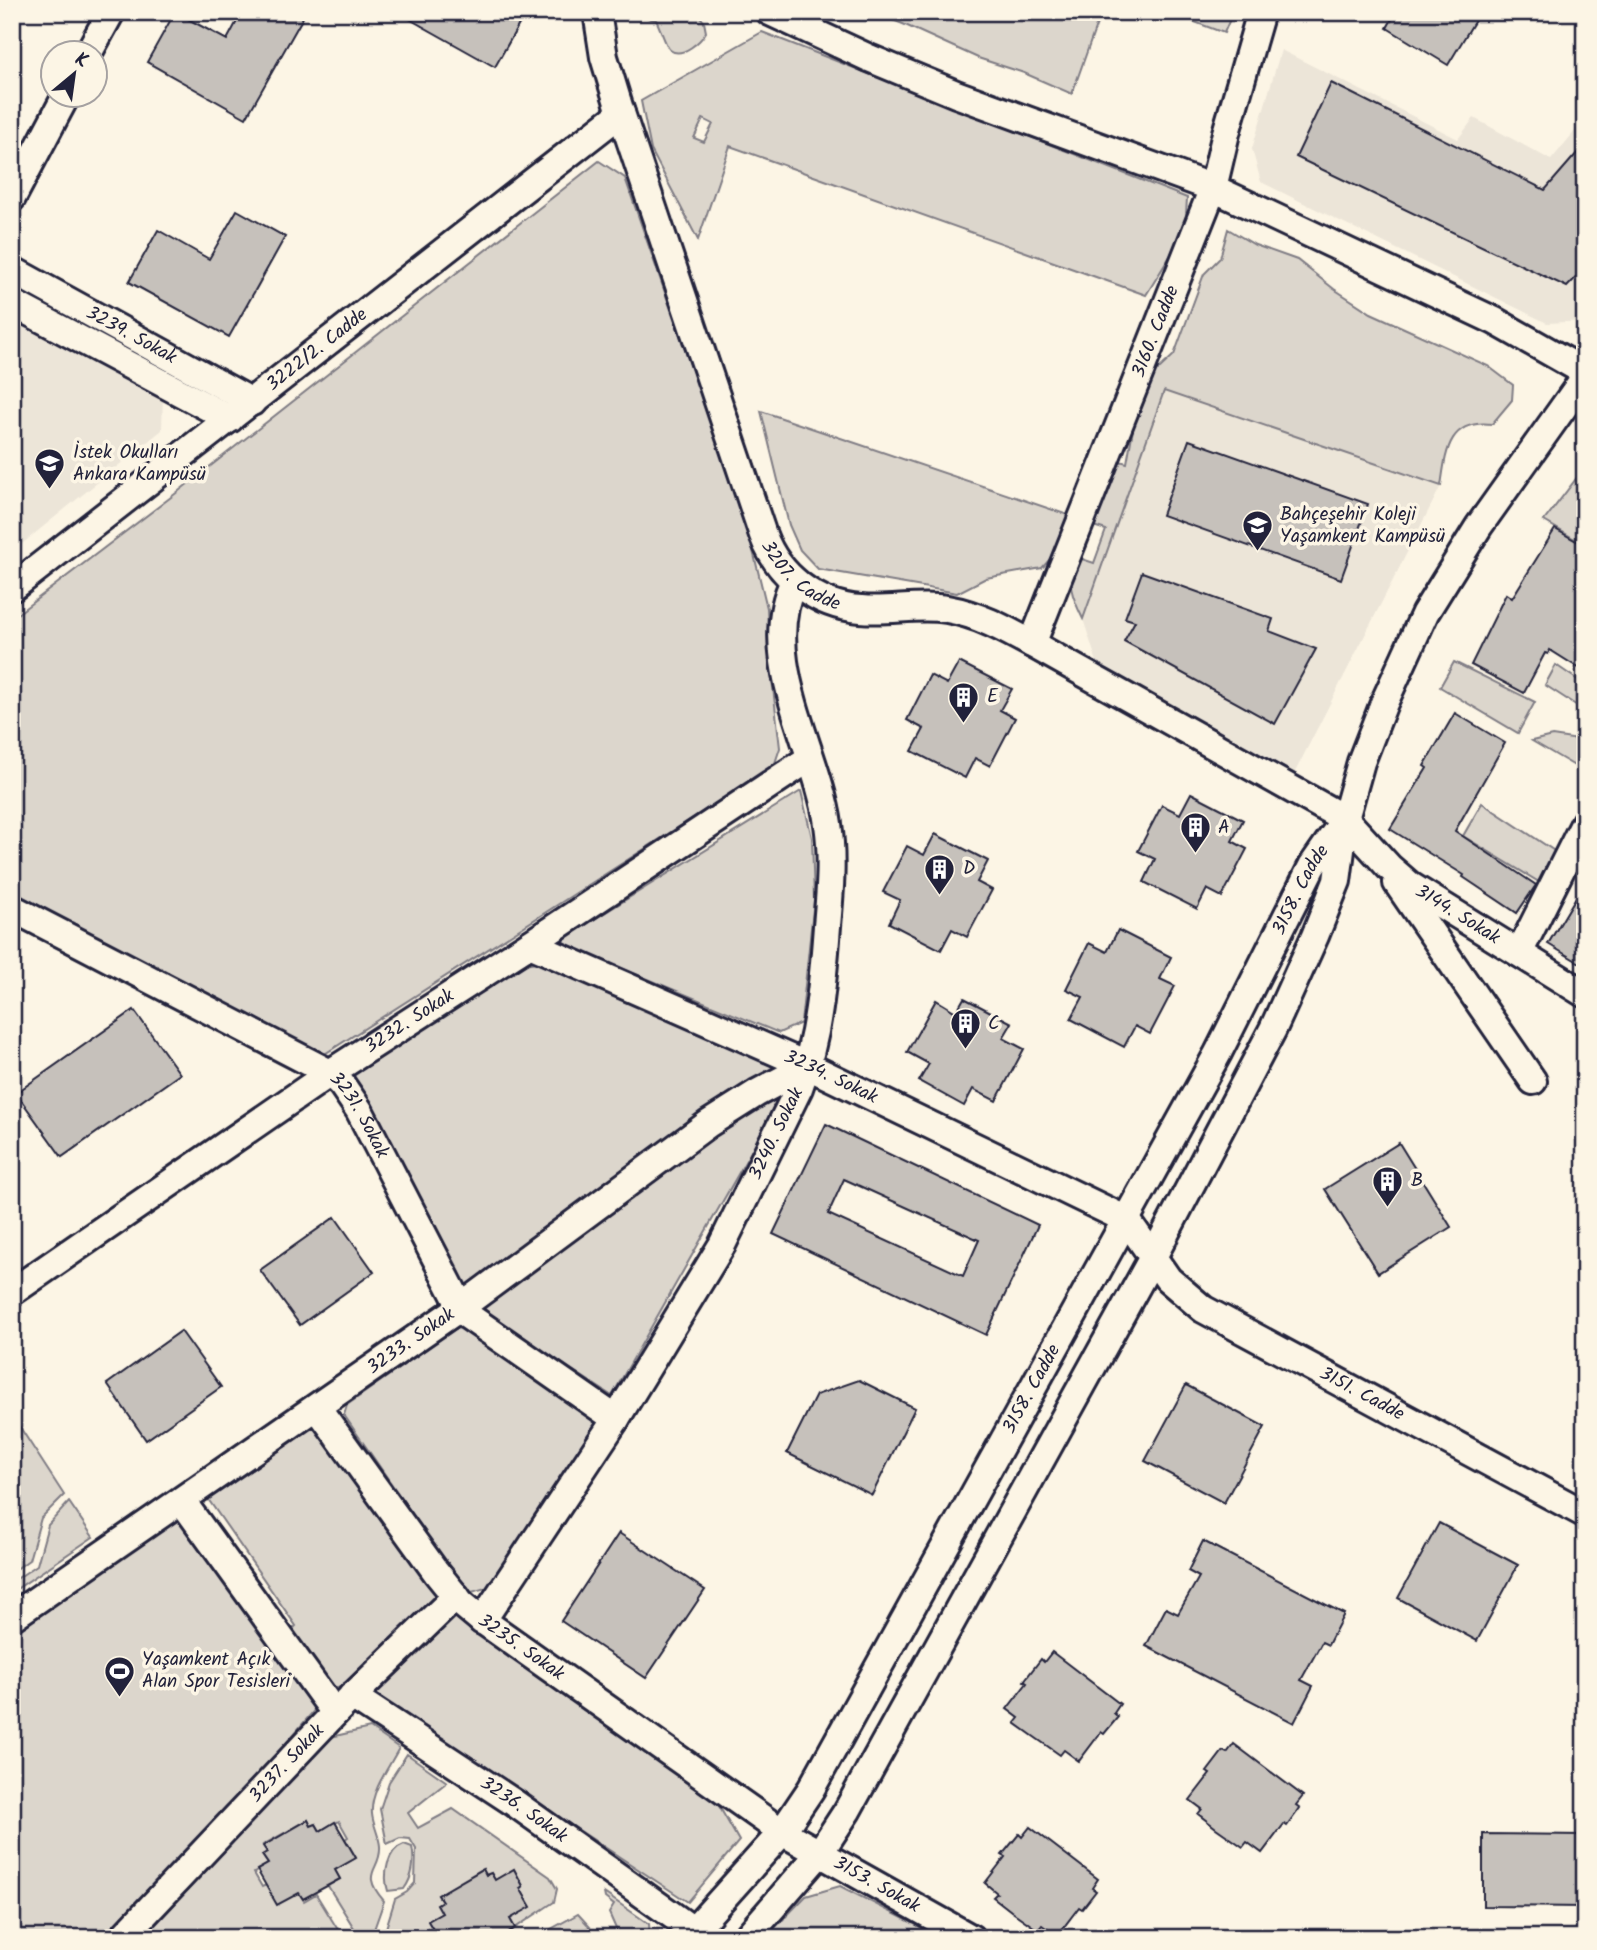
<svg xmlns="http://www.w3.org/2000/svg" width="1597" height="1950" font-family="Kalam,sans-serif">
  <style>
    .built { fill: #ece5d8 }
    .green { fill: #dcd6cc; stroke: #7f7c84; stroke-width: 2; fill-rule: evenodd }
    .building { fill: #c6c1bb; stroke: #22223b; stroke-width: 2; fill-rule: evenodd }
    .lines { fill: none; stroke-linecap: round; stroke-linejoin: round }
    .minor-casing { stroke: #22223b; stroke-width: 32 }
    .minor { stroke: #fcf5e5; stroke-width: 26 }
    .labels { text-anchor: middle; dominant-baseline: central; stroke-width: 7; stroke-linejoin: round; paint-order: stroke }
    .street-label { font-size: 19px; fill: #22223b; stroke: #fcf5e5 }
    .poi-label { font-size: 19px; fill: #22223b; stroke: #fcf5e5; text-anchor: start }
  </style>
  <rect width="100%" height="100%" fill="#fcf5e5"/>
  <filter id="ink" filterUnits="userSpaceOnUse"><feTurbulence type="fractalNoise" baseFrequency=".0143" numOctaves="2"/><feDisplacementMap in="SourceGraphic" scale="14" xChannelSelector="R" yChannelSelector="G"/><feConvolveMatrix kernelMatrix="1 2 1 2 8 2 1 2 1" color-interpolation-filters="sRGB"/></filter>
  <g filter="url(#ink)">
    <g class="built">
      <path d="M 1281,50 L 1458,139 L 1474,118 L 1551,160 L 1585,119 L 1585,321 L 1547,323 L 1261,182 L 1252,149 Z"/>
      <path d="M 12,313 L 163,393 L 162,430 L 12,552 Z"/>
      <path d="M 1164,391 L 1441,486 L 1294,774 L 1098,665 L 1083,619 Z"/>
    </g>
    <g class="green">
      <path d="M 642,12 L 697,12 L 704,22 L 706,32 C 701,41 682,59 670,50 C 666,47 660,27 656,20 L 648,18 Z"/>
      <path d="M 872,12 L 1101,12 L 1072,94 L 1024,73 L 978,58 L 903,24 Z"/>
      <path d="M 1168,12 L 1233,12 L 1224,33 Z"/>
      <path d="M 762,32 L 1187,198 L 1185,232 L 1146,295 L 730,146 L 698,240 L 651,150 L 641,101 ZM 703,119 L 713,124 L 704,142 L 694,138 Z"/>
      <path d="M 599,161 L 625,178 L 748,530 L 767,608 L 769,653 L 780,748 L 774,766 L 323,1055 L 12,898 L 12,618 L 175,494 Z"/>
      <path d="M 1228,229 L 1255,245 L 1297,260 L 1334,289 L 1371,313 L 1488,366 L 1513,385 L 1512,400 L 1492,424 C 1448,419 1446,452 1441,486 L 1164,391 L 1083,619 C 1072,597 1066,581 1073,556 L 1094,563 L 1106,530 L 1087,524 L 1112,459 L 1127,463 L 1138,401 L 1145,382 L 1174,355 L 1204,274 L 1220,258 Z"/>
      <path d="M 761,411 L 1071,516 L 1051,558 L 1042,568 L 986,578 L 957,593 L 818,569 L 800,550 L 789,525 Z"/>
      <path d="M 1585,467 L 1585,545 L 1544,521 Z"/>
      <path d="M 1454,662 L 1535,702 L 1518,733 L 1440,687 Z"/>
      <path d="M 1556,665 L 1585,685 L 1585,711 L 1545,685 Z"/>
      <path d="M 1552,736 L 1585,741 L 1585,772 L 1532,741 Z"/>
      <path d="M 801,791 L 812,838 L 814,900 L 801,1023 L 779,1033 L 563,944 L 564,938 Z"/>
      <path d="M 1482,803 L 1556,852 L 1539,882 L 1463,836 Z"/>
      <path d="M 537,962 L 788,1067 L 786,1090 L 612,1396 L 485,1313 L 481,1303 L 461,1288 L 349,1074 L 523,964 Z"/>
      <path d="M 462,1328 L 598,1420 L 597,1425 L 489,1587 L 472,1592 L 467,1589 L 446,1563 L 344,1415 L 347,1405 L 455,1329 Z"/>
      <path d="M 12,1415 L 64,1495 L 41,1518 L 29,1560 L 12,1572 Z"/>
      <path d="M 318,1424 L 439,1593 L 341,1688 L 331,1686 L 291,1631 L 296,1626 L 208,1499 Z"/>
      <path d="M 69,1502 L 93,1537 L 12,1592 L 12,1582 L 37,1565 L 48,1525 Z"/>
      <path d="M 182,1515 L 318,1706 L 220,1820 L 110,1938 L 12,1938 L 12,1630 Z"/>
      <path d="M 454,1615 L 458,1615 L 715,1799 L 739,1841 L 688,1902 L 378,1698 L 376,1691 Z"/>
      <path d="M 370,1728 L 399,1748 C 389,1767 370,1792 372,1814 C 373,1825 379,1835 380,1846 C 382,1871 358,1871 384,1901 L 371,1938 L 359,1936 L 328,1886 L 340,1879 L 335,1870 L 356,1858 L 345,1839 L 348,1837 L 339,1821 L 320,1831 L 316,1824 L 311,1826 L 308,1820 L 263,1845 L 267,1852 L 262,1855 L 268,1864 L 254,1873 L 262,1887 L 266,1885 L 299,1893 L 304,1901 L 316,1894 L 343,1938 L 143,1938 L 331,1737 Z"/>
      <path d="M 407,1754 L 447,1782 L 408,1813 L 418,1828 L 453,1809 L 550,1877 L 557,1889 L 554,1902 L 515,1928 L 510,1919 L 520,1888 L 523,1886 L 514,1870 L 495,1880 L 491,1873 L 486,1875 L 482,1869 L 438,1895 L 442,1901 L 443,1938 L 383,1938 L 395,1899 L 407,1892 L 415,1883 L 416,1849 L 410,1839 L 400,1838 L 387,1844 L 380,1809 L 389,1782 Z"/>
      <path d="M 404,1844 L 412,1847 C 415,1861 413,1877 404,1889 L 388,1891 C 383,1875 387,1850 404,1844 Z"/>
      <path d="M 840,1886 L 942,1938 L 765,1938 L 806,1896 Z"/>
      <path d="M 604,1893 L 649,1924 L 650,1938 L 620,1938 L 609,1913 L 614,1905 L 605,1898 Z"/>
      <path d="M 578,1914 L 590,1927 L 570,1938 L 535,1938 Z"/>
    </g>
    <g class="building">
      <path d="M 175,12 L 227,40 L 242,12 L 306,12 L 246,118 L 147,62 Z"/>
      <path d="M 397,12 L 510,12 L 522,19 L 495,67 Z"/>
      <path d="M 1396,12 L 1480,12 L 1448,65 L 1387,28 Z"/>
      <path d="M 1331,83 L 1545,190 L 1585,144 L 1585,268 L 1567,287 L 1296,157 Z"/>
      <path d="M 237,210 L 285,237 L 229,337 L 129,282 L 158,230 L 209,259 Z"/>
      <path d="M 1189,440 L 1368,504 L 1341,579 L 1162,515 Z"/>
      <path d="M 1555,529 L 1585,546 L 1585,672 L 1550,650 L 1548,654 L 1545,653 L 1524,693 L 1471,665 L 1506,594 L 1512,598 Z"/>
      <path d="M 1142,572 L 1273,619 L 1269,631 L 1316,649 L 1275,724 L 1124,641 L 1135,621 L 1125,618 Z"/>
      <path d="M 959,662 L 1012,689 L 1000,710 L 1015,718 L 990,766 L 975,758 L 965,778 L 912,751 L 924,729 L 907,720 L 930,675 L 947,684 Z"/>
      <path d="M 1455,713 L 1505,743 L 1455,831 L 1536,885 L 1517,913 L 1463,877 L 1464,875 L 1390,829 L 1427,768 L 1424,766 Z"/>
      <path d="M 1191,793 L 1243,820 L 1232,841 L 1247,849 L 1222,897 L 1207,889 L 1197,909 L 1144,882 L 1155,859 L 1138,851 L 1162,805 L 1180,814 Z"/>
      <path d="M 935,834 L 988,861 L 977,882 L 992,890 L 967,937 L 952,929 L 941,950 L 889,923 L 900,900 L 883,892 L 907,846 L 924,855 Z"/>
      <path d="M 1585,882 L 1585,966 L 1548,944 Z"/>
      <path d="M 1118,930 L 1171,957 L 1160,979 L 1175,986 L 1150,1034 L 1135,1026 L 1124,1047 L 1071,1019 L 1083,997 L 1066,989 L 1089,943 L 1107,952 Z"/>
      <path d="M 964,998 L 1012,1023 L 1003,1038 L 1024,1049 L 996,1101 L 973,1089 L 964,1106 L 919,1081 L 929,1064 L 907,1052 L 936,1000 L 956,1012 Z"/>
      <path d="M 134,1010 L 180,1074 L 62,1157 L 16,1093 Z"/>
      <path d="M 826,1124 L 1038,1225 L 986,1335 L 773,1234 ZM 844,1179 L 979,1240 L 963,1276 L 828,1214 Z"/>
      <path d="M 1399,1143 L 1451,1227 L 1378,1273 L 1325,1189 Z"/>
      <path d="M 335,1217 L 374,1272 L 300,1325 L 260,1270 Z"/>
      <path d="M 181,1331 L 221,1387 L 146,1440 L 107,1384 Z"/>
      <path d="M 859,1380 L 915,1408 L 872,1495 L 787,1453 L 816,1395 Z"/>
      <path d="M 1186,1385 L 1265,1427 L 1224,1503 L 1145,1461 Z"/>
      <path d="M 1439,1523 L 1518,1565 L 1477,1641 L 1398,1598 Z"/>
      <path d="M 619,1533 L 705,1590 L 646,1678 L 561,1621 Z"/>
      <path d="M 1203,1541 L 1344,1614 L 1328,1645 L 1322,1642 L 1301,1680 L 1313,1686 L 1294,1723 L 1146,1646 L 1166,1608 L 1178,1614 L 1199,1577 L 1188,1571 Z"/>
      <path d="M 1052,1652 L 1120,1704 L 1114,1713 L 1118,1717 L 1104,1734 L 1101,1732 L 1079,1761 L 1064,1750 L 1060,1755 L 1033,1736 L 1015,1723 L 1019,1718 L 1007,1709 L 1027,1683 L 1024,1681 L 1041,1659 L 1044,1662 Z"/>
      <path d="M 1234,1744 L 1303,1796 L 1296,1805 L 1300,1808 L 1287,1826 L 1284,1824 L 1262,1853 L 1247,1842 L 1243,1847 L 1216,1828 L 1198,1814 L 1202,1809 L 1190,1800 L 1210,1774 L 1207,1772 L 1223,1751 L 1227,1753 Z"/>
      <path d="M 308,1820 L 311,1826 L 316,1824 L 320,1831 L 335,1822 L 356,1858 L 335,1870 L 340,1879 L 303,1899 L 299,1893 L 277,1905 L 257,1870 L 268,1864 L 262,1855 L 267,1852 L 263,1846 Z"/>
      <path d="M 1030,1827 L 1098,1879 L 1092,1888 L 1096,1891 L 1082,1909 L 1079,1907 L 1057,1936 L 1042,1925 L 1038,1930 L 1011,1911 L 993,1897 L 997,1893 L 985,1883 L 1005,1857 L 1002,1855 L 1019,1834 L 1022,1837 Z"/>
      <path d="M 1483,1834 L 1585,1835 L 1585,1907 L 1483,1906 Z"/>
      <path d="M 483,1869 L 486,1875 L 491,1873 L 495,1880 L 514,1869 L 523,1886 L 520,1888 L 531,1907 L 510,1919 L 515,1928 L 498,1938 L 438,1938 L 428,1921 L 442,1913 L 437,1904 L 442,1901 L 438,1895 Z"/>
    </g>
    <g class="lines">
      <defs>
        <g id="minor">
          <path id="s1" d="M 597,12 L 604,57 L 621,113 L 763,535 C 778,576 817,606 861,609 C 890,612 918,604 947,609 C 977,614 1005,629 1032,644 L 1345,819 L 1389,867 L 1411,886 L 1585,994"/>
          <path d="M 770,12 L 869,58 L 956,94 L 1213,188 L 1495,321 L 1585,372"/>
          <path d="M 89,52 L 111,12"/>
          <path d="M 12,198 L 67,94"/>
          <path id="s2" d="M 12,270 L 252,402"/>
          <path d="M 12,303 L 230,419"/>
          <path id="s3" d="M 12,588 L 621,113"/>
          <path id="s4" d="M 1032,644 L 1213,188 L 1226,133 L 1261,12"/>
          <path d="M 1397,883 L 1533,1081"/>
          <path id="s5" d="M 12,908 L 330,1073 L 342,1085 L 359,1110 L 461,1307 L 468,1316 L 616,1419"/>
          <path id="s6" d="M 530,944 L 808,1066 L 1127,1220 L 1168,1279 L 1203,1309 L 1585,1514"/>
          <path d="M 1519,953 L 1585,822"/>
          <path id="s7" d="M 12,1292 L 330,1073 L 530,944 L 810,758"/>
          <path id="s8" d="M 317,1407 L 436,1572 L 461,1603 L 479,1618 L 782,1832 L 971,1938"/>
          <path d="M 182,1501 L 335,1713"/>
          <path id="s9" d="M 12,1617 L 461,1307 L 708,1124 L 757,1093 L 808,1066"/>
          <path id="s10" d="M 482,1621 L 616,1419 L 722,1245 L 799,1088 C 819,1037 823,980 827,926 C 830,892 833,858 828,824 C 817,748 757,657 794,581"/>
          <path id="s11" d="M 352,1696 L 513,1802 L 693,1930"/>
          <path id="s12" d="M 122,1938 L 335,1713 L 456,1596"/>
          <path id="s13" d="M 687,1938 L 782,1832 L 811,1789 L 1218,1053 L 1312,866 L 1342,823"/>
          <path d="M 746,1938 L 819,1854 L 847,1811 L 1153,1257 L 1273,1029 L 1315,936 L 1337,881 L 1345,819 L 1361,762 L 1384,703 L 1425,613 L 1479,526 L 1585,377"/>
        </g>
      </defs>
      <use href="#minor" class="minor-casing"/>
      <use href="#minor" class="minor"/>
    </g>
  </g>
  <defs>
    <symbol id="school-pin" viewBox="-11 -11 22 30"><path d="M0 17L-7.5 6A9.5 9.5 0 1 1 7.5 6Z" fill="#22223b" stroke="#fcf5e5"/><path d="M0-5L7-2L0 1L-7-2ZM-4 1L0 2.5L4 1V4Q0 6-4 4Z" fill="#fff"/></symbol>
    <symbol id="building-pin" viewBox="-11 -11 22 30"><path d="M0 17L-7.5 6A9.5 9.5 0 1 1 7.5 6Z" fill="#22223b" stroke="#fcf5e5"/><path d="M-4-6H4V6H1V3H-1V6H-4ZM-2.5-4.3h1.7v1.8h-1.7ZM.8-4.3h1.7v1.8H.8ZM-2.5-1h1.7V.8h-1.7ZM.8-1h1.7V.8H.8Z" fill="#fff"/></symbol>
    <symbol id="stadium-pin" viewBox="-11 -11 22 30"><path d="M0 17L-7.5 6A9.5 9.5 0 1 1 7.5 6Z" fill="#22223b" stroke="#fcf5e5"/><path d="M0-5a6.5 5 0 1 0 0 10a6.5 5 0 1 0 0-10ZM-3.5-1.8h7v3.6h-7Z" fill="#fff"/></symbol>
  </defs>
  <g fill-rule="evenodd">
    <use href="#school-pin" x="32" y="446" width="35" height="47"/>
    <use href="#school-pin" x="1240" y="508" width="35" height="47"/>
    <use href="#building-pin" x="946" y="680" width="35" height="47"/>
    <use href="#building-pin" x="1178" y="810" width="35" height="47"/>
    <use href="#building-pin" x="922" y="852" width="35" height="47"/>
    <use href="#building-pin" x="948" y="1006" width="35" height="47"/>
    <use href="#building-pin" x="1370" y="1164" width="35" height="47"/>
    <use href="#stadium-pin" x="102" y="1654" width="35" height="47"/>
  </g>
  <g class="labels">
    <g class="street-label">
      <text stroke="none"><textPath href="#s4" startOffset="336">3160. Cadde</textPath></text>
      <text stroke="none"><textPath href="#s2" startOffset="136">3239. Sokak</textPath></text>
      <text stroke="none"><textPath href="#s3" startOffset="387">3222/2. Cadde</textPath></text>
      <text stroke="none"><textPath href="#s1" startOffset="607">3207. Cadde</textPath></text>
      <text stroke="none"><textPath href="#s13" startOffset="1218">3158. Cadde</textPath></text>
      <text stroke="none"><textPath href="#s1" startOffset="1365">3144. Sokak</textPath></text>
      <text stroke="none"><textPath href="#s7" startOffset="481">3232. Sokak</textPath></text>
      <text stroke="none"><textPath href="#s6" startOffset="329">3234. Sokak</textPath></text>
      <text stroke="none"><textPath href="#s5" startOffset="410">3231. Sokak</textPath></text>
      <text stroke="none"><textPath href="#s10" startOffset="570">3240. Sokak</textPath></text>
      <text stroke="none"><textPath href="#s9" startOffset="485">3233. Sokak</textPath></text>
      <text stroke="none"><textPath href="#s13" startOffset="651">3158. Cadde</textPath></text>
      <text stroke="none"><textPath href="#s6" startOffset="956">3151. Cadde</textPath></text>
      <text stroke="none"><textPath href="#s8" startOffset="318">3235. Sokak</textPath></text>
      <text stroke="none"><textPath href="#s12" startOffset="240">3237. Sokak</textPath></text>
      <text stroke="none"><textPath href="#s11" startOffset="206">3236. Sokak</textPath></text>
      <text stroke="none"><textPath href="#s8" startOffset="746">3153. Sokak</textPath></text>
    </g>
    <g class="poi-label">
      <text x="73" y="453">İstek Okulları<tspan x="73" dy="22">Ankara Kampüsü</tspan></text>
      <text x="1280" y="515">Bahçeşehir Koleji<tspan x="1280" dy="22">Yaşamkent Kampüsü</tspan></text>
      <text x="987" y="697">E</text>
      <text x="1218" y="828">A</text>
      <text x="963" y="869">D</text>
      <text x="988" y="1024">C</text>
      <text x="1411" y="1181">B</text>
      <text x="142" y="1660">Yaşamkent Açık<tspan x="142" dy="22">Alan Spor Tesisleri</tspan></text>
    </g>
  </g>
  <rect width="1597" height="1950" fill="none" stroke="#fcf5e5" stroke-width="42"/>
  <rect x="21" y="21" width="1555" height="1908" fill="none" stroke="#22223b" stroke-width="2.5" filter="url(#ink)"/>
  <g transform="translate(74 74) rotate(29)"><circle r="33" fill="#fcf5e5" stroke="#a5a1a1" stroke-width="2"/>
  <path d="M0-5L12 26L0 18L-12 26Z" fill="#22223b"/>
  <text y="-10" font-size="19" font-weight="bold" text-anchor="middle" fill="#22223b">K</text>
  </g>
</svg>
